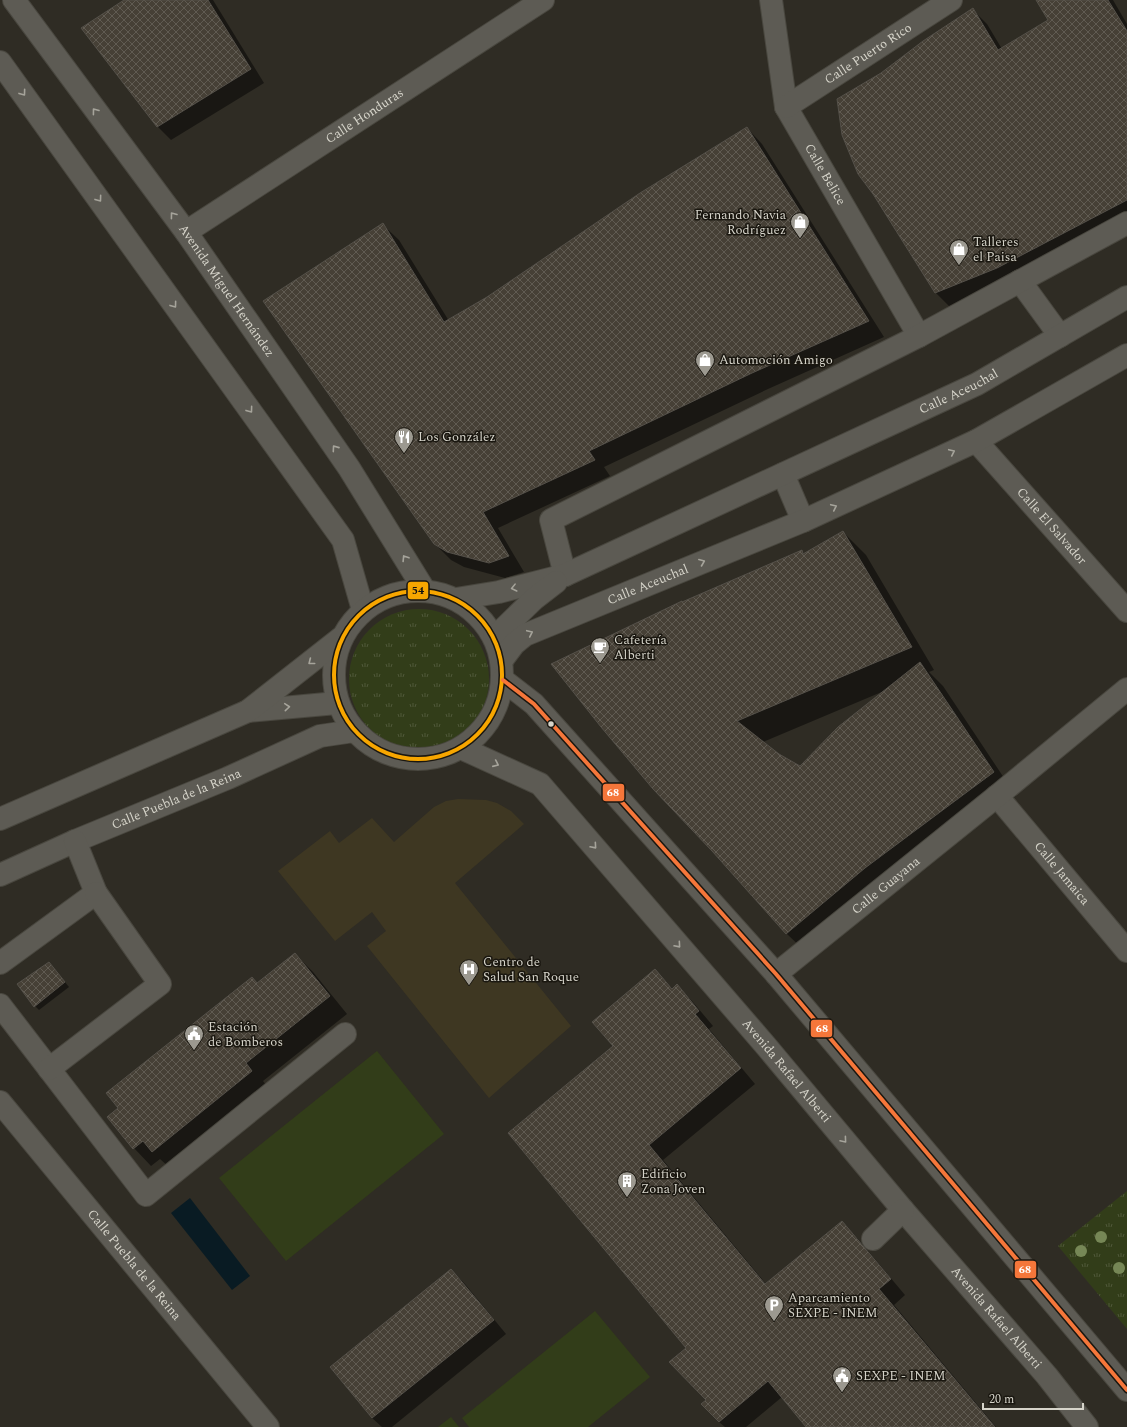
<svg xmlns="http://www.w3.org/2000/svg" width="1127" height="1427" font-family="Spectral,serif">
  <style>
    .built { fill: #3e3722 }
    .grass { fill: url(#grass-tufts) }
    .pitch { fill: #323d19 }
    .water { fill: #091b23 }
    .shadow { fill: #0007; fill-rule: evenodd }
    .building { fill: url(#building-cross-hatch); stroke: #545049 }
    .lines { fill: none; stroke-linecap: round; stroke-linejoin: round }
    .minor-casing { stroke: #49473f; stroke-width: 24 }
    .minor { stroke: #5d5b54; stroke-width: 22 }
    .bus-1-casing { stroke: #1a1710; stroke-width: 7 }
    .bus-2-casing { stroke: #1a1710; stroke-width: 7 }
    .bus-1 { stroke: #f7a600; stroke-width: 4 }
    .bus-2 { stroke: #f5763a; stroke-width: 4 }
    .tree { fill: #768756 }
    .oneway { stroke: #a6a49b }
    .bus-dot { fill: #d6d4ca; stroke: #1a1710; stroke-width: 1.5 }
    .labels { text-anchor: middle; dominant-baseline: central; stroke-width: 3; stroke-linejoin: round; paint-order: stroke }
    .street-label { font-size: 13px; fill: #d6d4ca; stroke: #1a1710 }
    .poi-label { font-size: 13px; fill: #d6d4ca; stroke: #1a1710; text-anchor: start }
    .line-badge { stroke: #1a1710; stroke-width: 1.5 }
    .badge-label { font-size: 11px; text-anchor: middle; font-weight: bold; fill: #fff }
    .pale-badge-label { font-size: 11px; text-anchor: middle; font-weight: bold; fill: #111 }
  </style>
  <defs>
    <pattern id="grass-tufts" width="24" height="20" patternUnits="userSpaceOnUse"><rect width="24" height="20" fill="#323d19"/><path d="M3 7l-1-3M5 7V3M7 7l1-3M15 17l-1-3M17 17v-4M19 17l1-3" fill="none" stroke="#4f5839"/></pattern>
    <pattern id="building-cross-hatch" width="8" height="8" patternUnits="userSpaceOnUse"><rect width="8" height="8" fill="#464036"/><path d="M0 0l8 8M0 8l8-8" fill="none" stroke="#605b52"/></pattern>
  </defs>
  <rect width="100%" height="100%" fill="#2f2c24"/>
  <path class="built" d="M 458,799 L 486,800 L 497,803 L 511,811 L 524,824 L 455,883 L 571,1026 L 489,1098 L 367,946 L 386,931 L 372,912 L 335,941 L 278,871 L 330,831 L 339,843 L 372,818 L 394,842 L 434,807 L 446,801 Z"/>
  <g class="grass">
    <circle cx="419" cy="679" r="70"/>
    <path d="M 1127,1191 L 1127,1329 L 1058,1246 Z"/>
  </g>
  <g class="pitch">
    <path d="M 377,1051 L 444,1134 L 286,1261 L 219,1178 Z"/>
    <path d="M 595,1311 L 650,1377 L 588,1427 L 469,1427 L 462,1418 Z"/>
    <path d="M 451,1417 L 459,1427 L 438,1427 Z"/>
  </g>
  <path class="water" d="M 190,1198 L 250,1276 L 232,1290 L 171,1213 Z"/>
  <g class="shadow">
    <path d="M 126,0 L 213,0 L 264,83 L 171,140 L 158,127 L 82,28 Z"/>
    <path d="M 1037,0 L 1113,0 L 1127,24 L 1127,222 L 950,307 L 936,293 L 873,193 L 881,74 L 972,9 L 987,24 L 1002,49 L 1050,20 Z"/>
    <path d="M 747,128 L 762,144 L 884,337 L 768,389 L 604,467 L 610,476 L 498,528 L 524,572 L 505,578 L 464,567 L 451,560 L 435,544 L 383,225 L 399,240 L 449,321 L 487,298 Z"/>
    <path d="M 843,532 L 866,555 L 934,670 L 929,672 L 943,686 L 1016,796 L 994,811 L 810,956 L 787,934 L 713,850 L 682,603 L 801,551 L 805,555 ZM 884,691 L 801,767 L 779,755 L 763,742 Z"/>
    <path d="M 295,954 L 313,972 L 347,1014 L 263,1081 L 269,1089 L 170,1168 L 160,1159 L 151,1166 L 134,1148 L 258,984 Z"/>
    <path d="M 49,963 L 69,987 L 39,1010 L 35,1006 Z"/>
    <path d="M 655,971 L 673,989 L 677,986 L 692,1001 L 713,1026 L 709,1029 L 755,1084 L 663,1160 L 766,1284 L 842,1223 L 857,1238 L 905,1295 L 894,1305 L 996,1427 L 808,1427 L 782,1397 L 746,1427 L 725,1427 L 719,1422 L 707,1400 L 687,1348 L 614,1046 Z"/>
    <path d="M 451,1270 L 465,1284 L 506,1334 L 392,1427 L 382,1427 L 372,1418 L 331,1367 Z"/>
  </g>
  <g class="building">
    <path d="M 124,0 L 208,0 L 251,69 L 157,127 L 81,28 Z"/>
    <path d="M 1036,0 L 1108,0 L 1127,31 L 1127,200 L 997,268 L 935,293 L 873,194 L 858,174 L 842,135 L 837,99 L 881,73 L 923,41 L 973,8 L 998,50 L 1048,20 Z"/>
    <path d="M 747,127 L 869,321 L 752,373 L 589,451 L 595,460 L 483,512 L 509,556 L 489,563 L 447,552 L 434,544 L 263,301 L 383,223 L 444,322 L 487,297 L 640,193 Z"/>
    <path d="M 843,531 L 912,647 L 737,721 L 779,754 L 800,766 L 838,727 L 920,662 L 994,772 L 971,789 L 865,868 L 786,934 L 712,851 L 653,789 L 601,727 L 551,664 L 682,601 L 682,602 L 802,550 L 803,554 Z"/>
    <path d="M 295,953 L 330,996 L 246,1063 L 252,1071 L 152,1152 L 143,1141 L 133,1149 L 107,1117 L 118,1108 L 106,1093 L 252,977 L 257,983 Z"/>
    <path d="M 49,962 L 65,982 L 34,1007 L 17,984 Z"/>
    <path d="M 655,969 L 672,989 L 677,984 L 699,1011 L 695,1014 L 741,1068 L 649,1145 L 765,1284 L 842,1221 L 891,1279 L 879,1289 L 995,1427 L 806,1427 L 768,1381 L 719,1422 L 701,1404 L 706,1400 L 669,1362 L 686,1348 L 508,1133 L 613,1046 L 592,1022 Z"/>
    <path d="M 451,1269 L 494,1320 L 372,1418 L 330,1367 Z"/>
  </g>
  <g class="lines">
    <defs>
      <g id="minor">
        <path id="s1" d="M 14,0 L 186,232 L 349,468 L 425,591"/>
        <path id="s2" d="M 771,0 L 786,107 L 919,336"/>
        <path d="M 0,62 L 343,540 L 363,610"/>
        <path id="s3" d="M 786,107 L 951,0"/>
        <path id="s4" d="M 186,232 L 543,0"/>
        <path d="M 1020,281 L 1060,336"/>
        <path id="s5" d="M 976,441 L 1127,611"/>
        <path d="M 783,474 L 803,521"/>
        <path d="M 565,575 L 551,520 L 919,336 L 1127,223"/>
        <circle cx="418" cy="675" r="84"/>
        <path id="s6" d="M 456,599 L 499,592 L 565,575 L 977,384 L 1127,297"/>
        <path d="M 494,638 L 534,599 L 556,582"/>
        <path id="s7" d="M 502,660 L 514,644 L 525,635 L 803,521 L 976,441 L 1127,355"/>
        <path d="M 503,680 L 534,704 L 776,974 L 1127,1390"/>
        <path d="M 248,711 L 337,703"/>
        <path id="s8" d="M 461,748 L 540,784 L 766,1046 L 903,1210 L 1047,1376 L 1087,1427"/>
        <path id="s9" d="M 997,796 L 1127,951"/>
        <path d="M 0,819 L 248,711 L 341,638"/>
        <path id="s10" d="M 0,875 L 75,841 L 228,778 L 320,736 L 354,731"/>
        <path d="M 0,963 L 96,893 L 75,841"/>
        <path id="s11" d="M 776,974 L 997,796 L 1127,689"/>
        <path d="M 0,1005 L 146,1195 L 345,1034"/>
        <path d="M 49,1069 L 160,984 L 96,893"/>
        <path id="s12" d="M 0,1102 L 268,1427"/>
        <path d="M 873,1239 L 903,1210"/>
      </g>
    </defs>
    <use href="#minor" class="minor-casing"/>
    <use href="#minor" class="minor"/>
    <defs>
      <circle id="bus-1" cx="418" cy="675" r="84"/>
      <path id="bus-2" d="M 503,680 L 534,704 L 776,974 L 1127,1390"/>
    </defs>
    <use href="#bus-1" class="bus-1-casing"/>
    <use href="#bus-2" class="bus-2-casing"/>
    <use href="#bus-1" class="bus-1"/>
    <use href="#bus-2" class="bus-2"/>
  </g>
  <g class="tree">
    <circle cx="1101" cy="1237" r="6"/>
    <circle cx="1081" cy="1251" r="6"/>
    <circle cx="1119" cy="1268" r="6"/>
  </g>
  <defs><path id="oneway-chevron" d="M-2-3.5L2.5 0L-2 3.5" fill="none" stroke-width="1.6" stroke-linecap="round" stroke-linejoin="round"/></defs>
  <g class="oneway">
    <use href="#oneway-chevron" transform="translate(23 93) rotate(54)"/>
    <use href="#oneway-chevron" transform="translate(95 111) rotate(-127)"/>
    <use href="#oneway-chevron" transform="translate(99 199) rotate(54)"/>
    <use href="#oneway-chevron" transform="translate(173 215) rotate(-127)"/>
    <use href="#oneway-chevron" transform="translate(174 305) rotate(54)"/>
    <use href="#oneway-chevron" transform="translate(250 410) rotate(54)"/>
    <use href="#oneway-chevron" transform="translate(335 448) rotate(-125)"/>
    <use href="#oneway-chevron" transform="translate(952 452) rotate(-25)"/>
    <use href="#oneway-chevron" transform="translate(834 507) rotate(-25)"/>
    <use href="#oneway-chevron" transform="translate(405 558) rotate(-122)"/>
    <use href="#oneway-chevron" transform="translate(702 562) rotate(-22)"/>
    <use href="#oneway-chevron" transform="translate(514 588) rotate(166)"/>
    <use href="#oneway-chevron" transform="translate(530 633) rotate(-25)"/>
    <use href="#oneway-chevron" transform="translate(311 662) rotate(142)"/>
    <use href="#oneway-chevron" transform="translate(287 707) rotate(-5)"/>
    <use href="#oneway-chevron" transform="translate(496 764) rotate(24)"/>
    <use href="#oneway-chevron" transform="translate(594 846) rotate(49)"/>
    <use href="#oneway-chevron" transform="translate(678 945) rotate(49)"/>
    <use href="#oneway-chevron" transform="translate(844 1140) rotate(50)"/>
  </g>
  <defs>
    <symbol id="shop-pin" viewBox="-11 -11 22 30"><path d="M0 17L-7.5 6A9.5 9.5 0 1 1 7.5 6Z" fill="#9c9990" stroke="#1a1710"/><path d="M-5-2.5h2.3a2.7 3.5 0 0 1 5.4 0H5L5.5 6h-11ZM-1.5-2.5h3a1.5 2.3 0 0 0-3 0Z" fill="#fff"/></symbol>
    <symbol id="restaurant-pin" viewBox="-11 -11 22 30"><path d="M0 17L-7.5 6A9.5 9.5 0 1 1 7.5 6Z" fill="#9c9990" stroke="#1a1710"/><path d="M-5-6h1v4h1v-4h1v4h1v-4h1v5L-1.5 .5V6h-2V.5L-5-1ZM5-6V6H3V1.5H1.5Q1.5-4 5-6Z" fill="#fff"/></symbol>
    <symbol id="cafe-pin" viewBox="-11 -11 22 30"><path d="M0 17L-7.5 6A9.5 9.5 0 1 1 7.5 6Z" fill="#9c9990" stroke="#1a1710"/><path d="M-5.5-4.5H6V0H3Q3 3.5 0 3.5H-2.5Q-5.5 3.5-5.5 0ZM3-3.2v2h1.7v-2ZM-6 4.5H4V6H-6Z" fill="#fff"/></symbol>
    <symbol id="hospital-pin" viewBox="-11 -11 22 30"><path d="M0 17L-7.5 6A9.5 9.5 0 1 1 7.5 6Z" fill="#9c9990" stroke="#1a1710"/><path d="M-5-5h3v3.5h4V-5h3V5h-3V1.5h-4V5h-3Z" fill="#fff"/></symbol>
    <symbol id="civic-pin" viewBox="-11 -11 22 30"><path d="M0 17L-7.5 6A9.5 9.5 0 1 1 7.5 6Z" fill="#9c9990" stroke="#1a1710"/><path d="M-.6-6.5H3V-4.5H.6V-3L4-1V1h2V6H-6V1h2V-1L-.6-3ZM-1.2 2.5V6h2.4V2.5Z" fill="#fff"/></symbol>
    <symbol id="building-pin" viewBox="-11 -11 22 30"><path d="M0 17L-7.5 6A9.5 9.5 0 1 1 7.5 6Z" fill="#9c9990" stroke="#1a1710"/><path d="M-4-6H4V6H1V3H-1V6H-4ZM-2.5-4.3h1.7v1.8h-1.7ZM.8-4.3h1.7v1.8H.8ZM-2.5-1h1.7V.8h-1.7ZM.8-1h1.7V.8H.8Z" fill="#fff"/></symbol>
    <symbol id="parking-pin" viewBox="-11 -11 22 30"><path d="M0 17L-7.5 6A9.5 9.5 0 1 1 7.5 6Z" fill="#9c9990" stroke="#1a1710"/><path d="M-3.5-5.5H1a3.5 3.5 0 0 1 0 7H-1V5.5H-3.5ZM-1-3.4V-.6H.8a1.4 1.4 0 0 0 0-2.8Z" fill="#fff"/></symbol>
  </defs>
  <g fill-rule="evenodd">
    <use href="#shop-pin" x="789" y="211" width="22" height="30"/>
    <use href="#shop-pin" x="948" y="238" width="22" height="30"/>
    <use href="#shop-pin" x="694" y="349" width="22" height="30"/>
    <use href="#restaurant-pin" x="393" y="426" width="22" height="30"/>
    <use href="#cafe-pin" x="589" y="636" width="22" height="30"/>
    <use href="#hospital-pin" x="458" y="958" width="22" height="30"/>
    <use href="#civic-pin" x="183" y="1023" width="22" height="30"/>
    <use href="#building-pin" x="616" y="1170" width="22" height="30"/>
    <use href="#parking-pin" x="763" y="1294" width="22" height="30"/>
    <use href="#civic-pin" x="831" y="1365" width="22" height="30"/>
  </g>
  <circle class="bus-dot" cx="551" cy="724" r="3.5"/>
  <g class="labels">
    <g class="street-label">
      <text stroke="none"><textPath href="#s3" startOffset="98">Calle Puerto Rico</textPath></text>
      <text stroke="none"><textPath href="#s4" startOffset="213">Calle Honduras</textPath></text>
      <text stroke="none"><textPath href="#s2" startOffset="186">Calle Belice</textPath></text>
      <text stroke="none"><textPath href="#s1" startOffset="360">Avenida Miguel Hernández</textPath></text>
      <text stroke="none"><textPath href="#s6" startOffset="546">Calle Aceuchal</textPath></text>
      <text stroke="none"><textPath href="#s5" startOffset="114">Calle El Salvador</textPath></text>
      <text stroke="none"><textPath href="#s7" startOffset="167">Calle Aceuchal</textPath></text>
      <text stroke="none"><textPath href="#s10" startOffset="192">Calle Puebla de la Reina</textPath></text>
      <text stroke="none"><textPath href="#s9" startOffset="101">Calle Jamaica</textPath></text>
      <text stroke="none"><textPath href="#s11" startOffset="141">Calle Guayana</textPath></text>
      <text stroke="none"><textPath href="#s8" startOffset="465">Avenida Rafael Alberti</textPath></text>
      <text stroke="none"><textPath href="#s12" startOffset="211">Calle Puebla de la Reina</textPath></text>
      <text stroke="none"><textPath href="#s8" startOffset="789">Avenida Rafael Alberti</textPath></text>
    </g>
    <g class="poi-label">
      <text x="786" y="215" text-anchor="end">Fernando Navia<tspan x="786" dy="15">Rodríguez</tspan></text>
      <text x="973" y="242">Talleres<tspan x="973" dy="15">el Paisa</tspan></text>
      <text x="719" y="360">Automoción Amigo</text>
      <text x="418" y="437">Los González</text>
      <text x="614" y="640">Cafetería<tspan x="614" dy="15">Alberti</tspan></text>
      <text x="483" y="962">Centro de<tspan x="483" dy="15">Salud San Roque</tspan></text>
      <text x="208" y="1027">Estación<tspan x="208" dy="15">de Bomberos</tspan></text>
      <text x="641" y="1174">Edificio<tspan x="641" dy="15">Zona Joven</tspan></text>
      <text x="788" y="1298">Aparcamiento<tspan x="788" dy="15">SEXPE - INEM</tspan></text>
      <text x="856" y="1376">SEXPE - INEM</text>
    </g>
  </g>
  <g class="line-badge">
    <rect x="407" y="581" width="22" height="19" rx="4" fill="#f7a600"/>
    <rect x="602" y="783" width="23" height="19" rx="4" fill="#f5763a"/>
    <rect x="810" y="1019" width="23" height="19" rx="4" fill="#f5763a"/>
    <rect x="1014" y="1260" width="23" height="19" rx="4" fill="#f5763a"/>
  </g>
  <g class="badge-label">
    <text x="613" y="796">68</text>
    <text x="822" y="1032">68</text>
    <text x="1025" y="1273">68</text>
  </g>
  <g class="pale-badge-label">
    <text x="418" y="594">54</text>
  </g>
  <path d="M983 1403v6h100v-6" fill="none" stroke="#d6d4ca" stroke-width="2"/>
  <text x="989" y="1403" font-size="12" fill="#d6d4ca" stroke="#1a1710" stroke-width="3" paint-order="stroke">20 m</text>
</svg>
